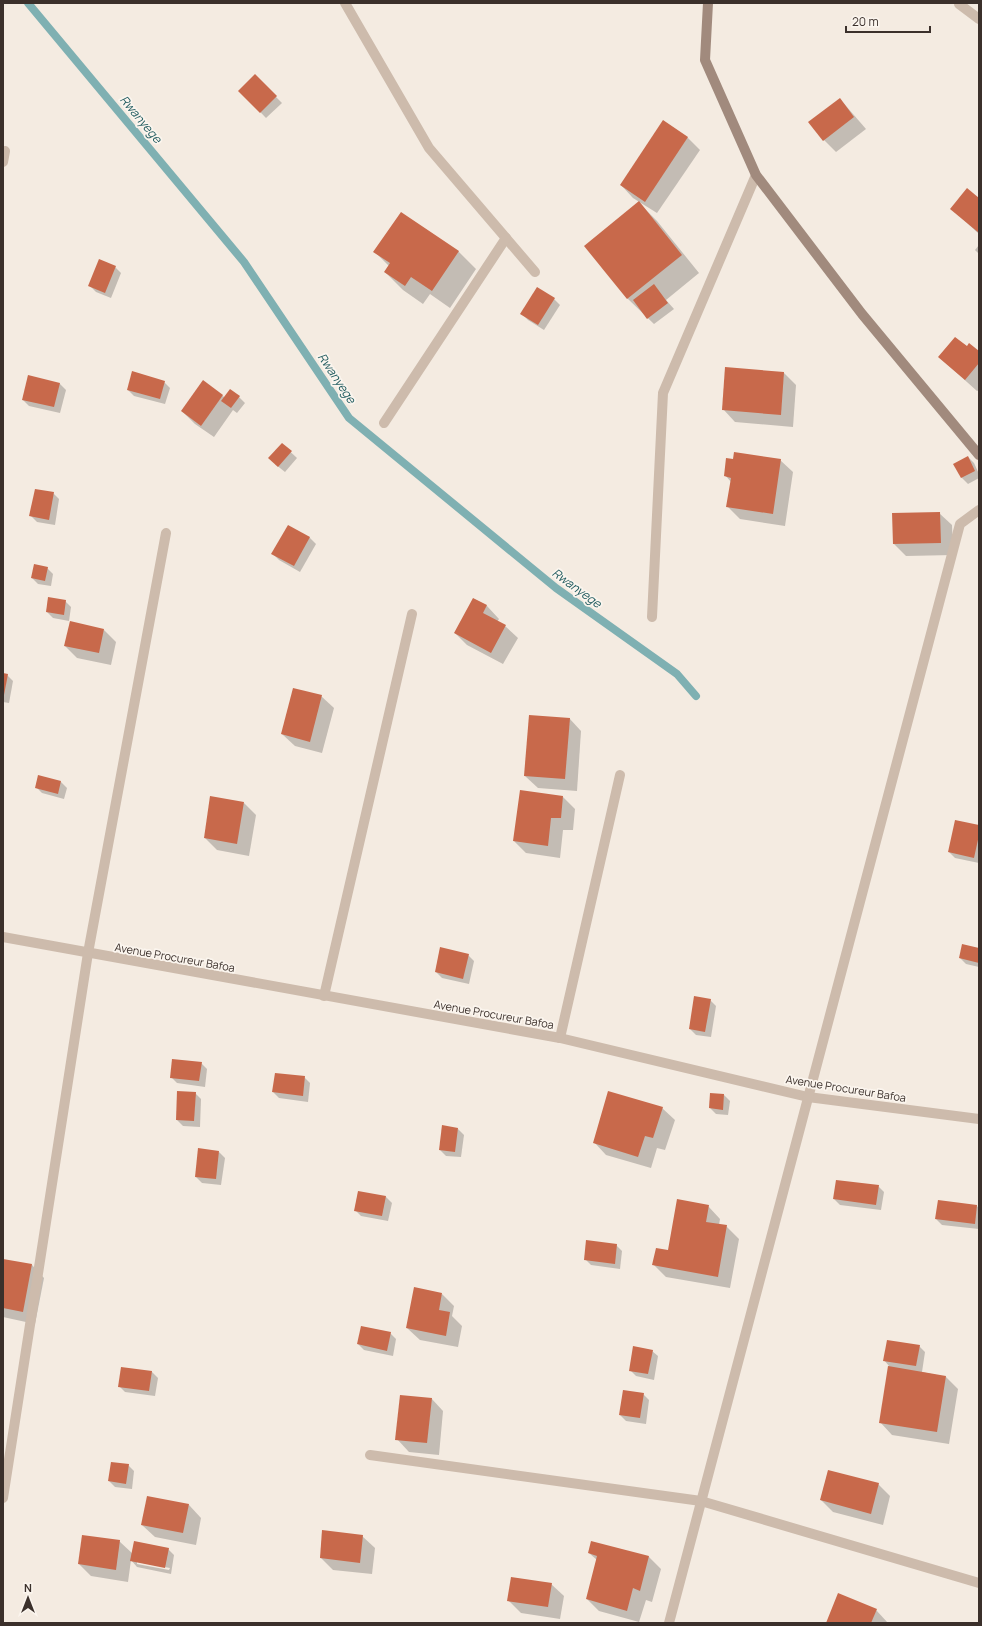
<svg xmlns="http://www.w3.org/2000/svg" width="982" height="1626" font-family="Manrope,sans-serif">
  <style>
    .shadow { fill: #0003; fill-rule: evenodd }
    .lines { fill: none; stroke-linecap: round; stroke-linejoin: round }
    .stream { stroke: #7fb0b2; stroke-width: 8 }
    .building { fill: #c8694b }
    .street { stroke: #cdbbac; stroke-width: 10 }
    .secondary { stroke: #a18a7d; stroke-width: 10 }
    .labels { text-anchor: middle; dominant-baseline: central; stroke-width: 3.5; stroke-linejoin: round; paint-order: stroke }
    .street-label { font-size: 11px; fill: #3b302b; stroke: #fbf5ee }
    .water-label { font-size: 12px; font-style: italic; fill: #1f5a5e; stroke: #fbf5ee }
  </style>
  <rect width="100%" height="100%" fill="#f4ebe1"/>
  <g class="shadow">
    <path d="M 255,76 L 282,103 L 266,118 L 240,91 Z"/>
    <path d="M 840,99 L 866,129 L 836,152 L 824,140 Z"/>
    <path d="M 687,137 L 700,150 L 657,213 L 633,198 L 621,185 Z"/>
    <path d="M 979,199 L 979,234 L 952,209 Z"/>
    <path d="M 639,203 L 657,221 L 699,273 L 666,300 L 674,309 L 654,324 L 628,299 L 585,246 Z"/>
    <path d="M 979,245 L 979,254 L 975,250 Z"/>
    <path d="M 458,251 L 476,269 L 450,308 L 430,294 L 423,304 L 403,290 L 385,272 L 389,266 L 375,252 Z"/>
    <path d="M 115,267 L 121,273 L 111,298 L 96,292 L 90,286 Z"/>
    <path d="M 554,299 L 560,305 L 544,330 L 528,320 L 522,314 Z"/>
    <path d="M 968,347 L 979,352 L 979,390 L 977,391 L 939,357 Z"/>
    <path d="M 726,368 L 784,373 L 796,385 L 793,427 L 735,422 L 723,409 Z"/>
    <path d="M 29,376 L 60,384 L 66,390 L 60,413 L 29,406 L 23,400 Z"/>
    <path d="M 164,382 L 170,388 L 165,404 L 134,396 L 128,390 Z"/>
    <path d="M 223,396 L 225,398 L 239,397 L 245,403 L 237,413 L 233,410 L 214,437 L 195,424 L 182,411 Z"/>
    <path d="M 282,444 L 297,458 L 285,472 L 275,464 Z"/>
    <path d="M 968,457 L 974,463 L 979,474 L 979,478 L 968,484 L 962,478 L 955,464 Z"/>
    <path d="M 780,460 L 793,472 L 785,526 L 740,519 L 727,506 L 731,482 L 725,475 Z"/>
    <path d="M 53,493 L 59,499 L 55,525 L 37,522 L 31,516 Z"/>
    <path d="M 939,513 L 952,525 L 953,555 L 906,556 L 894,544 Z"/>
    <path d="M 288,526 L 310,538 L 316,544 L 300,572 L 279,560 L 273,554 Z"/>
    <path d="M 47,568 L 53,574 L 51,586 L 38,584 L 32,578 Z"/>
    <path d="M 474,599 L 487,606 L 499,619 L 497,622 L 505,626 L 518,638 L 503,664 L 467,645 L 455,633 Z"/>
    <path d="M 65,601 L 71,607 L 69,621 L 53,618 L 47,612 Z"/>
    <path d="M 104,630 L 116,642 L 111,665 L 77,658 L 65,646 Z"/>
    <path d="M 3,674 L 7,675 L 13,681 L 9,703 L 3,702 Z"/>
    <path d="M 321,696 L 334,708 L 322,753 L 295,746 L 282,734 Z"/>
    <path d="M 569,718 L 581,731 L 577,791 L 538,788 L 525,776 Z"/>
    <path d="M 61,782 L 67,788 L 64,799 L 42,793 L 36,787 Z"/>
    <path d="M 563,797 L 575,809 L 573,830 L 563,830 L 560,858 L 526,853 L 514,841 Z"/>
    <path d="M 244,803 L 256,815 L 249,856 L 217,850 L 205,838 Z"/>
    <path d="M 979,826 L 979,863 L 955,858 L 949,852 Z"/>
    <path d="M 979,949 L 979,967 L 966,964 L 960,958 Z"/>
    <path d="M 468,955 L 474,961 L 469,984 L 442,978 L 436,972 Z"/>
    <path d="M 710,1000 L 716,1006 L 711,1037 L 696,1035 L 690,1029 Z"/>
    <path d="M 201,1063 L 207,1069 L 205,1087 L 177,1083 L 171,1077 Z"/>
    <path d="M 304,1077 L 310,1083 L 308,1102 L 279,1098 L 273,1092 Z"/>
    <path d="M 195,1093 L 201,1099 L 200,1127 L 183,1126 L 177,1120 Z"/>
    <path d="M 724,1095 L 730,1101 L 728,1115 L 716,1114 L 710,1108 Z"/>
    <path d="M 662,1108 L 675,1120 L 665,1150 L 657,1148 L 651,1168 L 606,1155 L 594,1142 Z"/>
    <path d="M 458,1129 L 464,1135 L 461,1157 L 446,1156 L 440,1150 Z"/>
    <path d="M 219,1152 L 225,1158 L 221,1185 L 202,1183 L 196,1177 Z"/>
    <path d="M 878,1186 L 884,1192 L 881,1210 L 840,1205 L 834,1199 Z"/>
    <path d="M 386,1197 L 392,1203 L 388,1221 L 361,1216 L 355,1210 Z"/>
    <path d="M 708,1206 L 720,1219 L 719,1225 L 726,1226 L 739,1239 L 730,1288 L 666,1277 L 654,1265 L 669,1251 Z"/>
    <path d="M 977,1206 L 979,1209 L 979,1229 L 942,1225 L 936,1219 Z"/>
    <path d="M 616,1245 L 622,1251 L 620,1269 L 591,1265 L 585,1259 Z"/>
    <path d="M 3,1260 L 32,1265 L 44,1278 L 35,1324 L 3,1317 Z"/>
    <path d="M 442,1294 L 454,1306 L 452,1316 L 462,1326 L 458,1347 L 420,1340 L 407,1328 Z"/>
    <path d="M 390,1333 L 396,1339 L 393,1356 L 364,1350 L 358,1344 Z"/>
    <path d="M 919,1346 L 925,1352 L 922,1372 L 946,1377 L 958,1389 L 949,1444 L 892,1435 L 880,1422 L 889,1366 L 884,1360 Z"/>
    <path d="M 652,1351 L 658,1356 L 654,1380 L 636,1376 L 630,1370 Z"/>
    <path d="M 152,1372 L 158,1378 L 155,1396 L 125,1392 L 119,1386 Z"/>
    <path d="M 643,1394 L 649,1400 L 646,1424 L 626,1421 L 620,1415 Z"/>
    <path d="M 431,1398 L 443,1411 L 439,1455 L 409,1452 L 397,1439 Z"/>
    <path d="M 128,1465 L 134,1471 L 132,1489 L 115,1487 L 109,1481 Z"/>
    <path d="M 878,1484 L 890,1496 L 883,1525 L 833,1512 L 821,1500 Z"/>
    <path d="M 189,1505 L 201,1518 L 196,1545 L 155,1537 L 142,1525 Z"/>
    <path d="M 362,1536 L 375,1548 L 372,1574 L 333,1570 L 321,1558 Z"/>
    <path d="M 119,1541 L 133,1554 L 168,1549 L 174,1555 L 171,1574 L 137,1567 L 131,1560 L 128,1582 L 91,1576 L 79,1564 ZM 137,1562 L 170,1568 L 169,1570 L 137,1564 Z"/>
    <path d="M 589,1553 L 649,1557 L 661,1569 L 652,1602 L 646,1600 L 639,1622 L 599,1611 L 587,1599 L 597,1560 Z"/>
    <path d="M 551,1584 L 564,1596 L 560,1619 L 521,1613 L 508,1600 Z"/>
    <path d="M 876,1610 L 888,1623 L 827,1623 Z"/>
  </g>
  <g class="lines">
    <path class="stream" d="M 28,3 L 244,262 L 349,418 L 556,588 L 677,674 L 696,696"/>
  </g>
  <g class="building">
    <path d="M 255,74 L 277,96 L 260,113 L 238,91 Z"/>
    <path d="M 840,98 L 854,117 L 823,141 L 808,122 Z"/>
    <path d="M 663,120 L 688,137 L 645,202 L 620,185 Z"/>
    <path d="M 967,188 L 979,198 L 979,233 L 950,209 Z"/>
    <path d="M 639,201 L 682,255 L 627,299 L 584,246 Z"/>
    <path d="M 401,212 L 459,251 L 432,291 L 411,277 L 405,286 L 384,272 L 390,263 L 373,252 Z"/>
    <path d="M 99,259 L 116,266 L 105,293 L 88,286 Z"/>
    <path d="M 654,284 L 668,303 L 647,319 L 633,300 Z"/>
    <path d="M 537,287 L 555,298 L 538,325 L 520,314 Z"/>
    <path d="M 955,337 L 967,346 L 969,343 L 979,351 L 979,363 L 965,380 L 938,357 Z"/>
    <path d="M 725,367 L 784,372 L 781,415 L 722,410 Z"/>
    <path d="M 132,371 L 165,381 L 160,399 L 127,390 Z"/>
    <path d="M 28,375 L 60,383 L 54,407 L 22,400 Z"/>
    <path d="M 203,380 L 223,395 L 201,426 L 181,411 Z"/>
    <path d="M 230,389 L 240,396 L 231,408 L 221,401 Z"/>
    <path d="M 282,443 L 292,451 L 278,467 L 268,458 Z"/>
    <path d="M 734,452 L 781,459 L 773,514 L 726,507 L 731,478 L 724,476 L 726,458 L 733,459 Z"/>
    <path d="M 968,456 L 975,471 L 961,478 L 953,464 Z"/>
    <path d="M 35,489 L 54,492 L 49,520 L 29,516 Z"/>
    <path d="M 940,512 L 941,543 L 893,544 L 892,513 Z"/>
    <path d="M 288,525 L 310,537 L 294,566 L 271,554 Z"/>
    <path d="M 34,564 L 48,567 L 45,581 L 31,578 Z"/>
    <path d="M 48,597 L 66,600 L 64,615 L 46,612 Z"/>
    <path d="M 473,598 L 487,605 L 483,613 L 506,625 L 491,653 L 454,633 Z"/>
    <path d="M 70,621 L 104,629 L 99,653 L 64,646 Z"/>
    <path d="M 3,673 L 8,674 L 4,695 L 3,695 Z"/>
    <path d="M 293,688 L 322,695 L 310,742 L 281,734 Z"/>
    <path d="M 529,715 L 570,718 L 565,779 L 524,776 Z"/>
    <path d="M 38,775 L 61,781 L 58,794 L 35,788 Z"/>
    <path d="M 520,790 L 563,796 L 561,818 L 551,818 L 548,846 L 513,841 Z"/>
    <path d="M 210,796 L 244,802 L 237,844 L 204,838 Z"/>
    <path d="M 955,820 L 979,825 L 979,835 L 974,858 L 948,852 Z"/>
    <path d="M 962,944 L 979,948 L 979,963 L 959,958 Z"/>
    <path d="M 440,947 L 469,954 L 463,979 L 435,972 Z"/>
    <path d="M 694,996 L 711,999 L 705,1032 L 689,1029 Z"/>
    <path d="M 172,1059 L 202,1062 L 199,1081 L 170,1078 Z"/>
    <path d="M 275,1073 L 305,1076 L 303,1096 L 272,1092 Z"/>
    <path d="M 177,1091 L 196,1092 L 194,1121 L 176,1120 Z"/>
    <path d="M 608,1091 L 663,1107 L 653,1138 L 645,1136 L 638,1157 L 593,1143 Z"/>
    <path d="M 710,1093 L 724,1094 L 723,1110 L 709,1108 Z"/>
    <path d="M 442,1125 L 458,1128 L 455,1152 L 439,1150 Z"/>
    <path d="M 198,1148 L 219,1151 L 216,1179 L 195,1177 Z"/>
    <path d="M 836,1180 L 879,1185 L 876,1205 L 833,1199 Z"/>
    <path d="M 358,1191 L 386,1196 L 382,1216 L 354,1211 Z"/>
    <path d="M 677,1199 L 709,1205 L 706,1222 L 727,1225 L 718,1277 L 652,1265 L 656,1248 L 668,1250 Z"/>
    <path d="M 938,1200 L 977,1205 L 975,1224 L 935,1219 Z"/>
    <path d="M 586,1240 L 617,1244 L 615,1264 L 584,1260 Z"/>
    <path d="M 3,1259 L 32,1264 L 23,1312 L 3,1308 Z"/>
    <path d="M 414,1287 L 442,1293 L 439,1310 L 450,1312 L 446,1336 L 406,1328 Z"/>
    <path d="M 361,1326 L 391,1332 L 387,1351 L 357,1344 Z"/>
    <path d="M 887,1340 L 920,1345 L 916,1366 L 883,1361 Z"/>
    <path d="M 633,1346 L 653,1350 L 648,1374 L 629,1371 Z"/>
    <path d="M 888,1366 L 946,1376 L 937,1432 L 879,1423 Z"/>
    <path d="M 121,1367 L 152,1371 L 149,1391 L 118,1387 Z"/>
    <path d="M 623,1390 L 644,1393 L 640,1418 L 619,1415 Z"/>
    <path d="M 400,1395 L 432,1398 L 427,1443 L 395,1440 Z"/>
    <path d="M 111,1462 L 129,1464 L 126,1484 L 108,1481 Z"/>
    <path d="M 828,1470 L 879,1483 L 871,1514 L 820,1500 Z"/>
    <path d="M 147,1496 L 189,1504 L 183,1533 L 141,1525 Z"/>
    <path d="M 322,1530 L 363,1535 L 360,1563 L 320,1558 Z"/>
    <path d="M 82,1535 L 120,1540 L 116,1570 L 78,1564 Z"/>
    <path d="M 134,1541 L 169,1548 L 165,1568 L 130,1561 Z"/>
    <path d="M 591,1541 L 649,1556 L 640,1591 L 633,1588 L 627,1611 L 586,1599 L 597,1556 L 588,1553 Z"/>
    <path d="M 511,1577 L 552,1583 L 548,1607 L 507,1601 Z"/>
    <path d="M 838,1593 L 877,1609 L 871,1623 L 826,1623 Z"/>
  </g>
  <g class="lines">
    <g class="street">
      <path d="M 345,3 L 429,148 L 535,272"/>
      <path d="M 960,3 L 959,4 L 979,19"/>
      <path d="M 3,162 L 5,151"/>
      <path d="M 384,423 L 506,238"/>
      <path d="M 652,617 L 663,393 L 756,175"/>
      <path d="M 3,937 L 560,1038 L 808,1097 L 979,1119"/>
      <path d="M 324,996 L 412,614"/>
      <path d="M 560,1038 L 620,775"/>
      <path d="M 370,1455 L 701,1501 L 979,1583"/>
      <path d="M 3,1498 L 88,953 L 166,533"/>
      <path d="M 669,1623 L 960,524 L 979,510"/>
    </g>
    <path class="secondary" d="M 708,3 L 705,60 L 756,175 L 862,314 L 979,455"/>
  </g>
  <g class="labels">
    <g class="street-label">
      <text transform="translate(175 957) rotate(10)">Avenue Procureur Bafoa</text>
      <text transform="translate(494 1014) rotate(10)">Avenue Procureur Bafoa</text>
      <text transform="translate(846 1088) rotate(9)">Avenue Procureur Bafoa</text>
    </g>
    <g class="water-label">
      <text transform="translate(141 119) rotate(50)">Rwanyege</text>
      <text transform="translate(337 378) rotate(56)">Rwanyege</text>
      <text transform="translate(577 588) rotate(36)">Rwanyege</text>
    </g>
  </g>
  <rect width="982" height="1626" fill="none" stroke="#3b302b" stroke-width="8"/>
  <g transform="translate(28 1598)" stroke="#fbf5ee" stroke-width="3" paint-order="stroke">
  <path d="M0-3L7 15L0 10L-7 15Z" fill="#3b302b"/>
  <text y="-6" font-size="11" font-weight="bold" text-anchor="middle" fill="#3b302b">N</text>
  </g>
  <path d="M846 26v6h84v-6" fill="none" stroke="#3b302b" stroke-width="2"/>
  <text x="852" y="26" font-size="12" fill="#3b302b" stroke="#fbf5ee" stroke-width="3" paint-order="stroke">20 m</text>
</svg>
